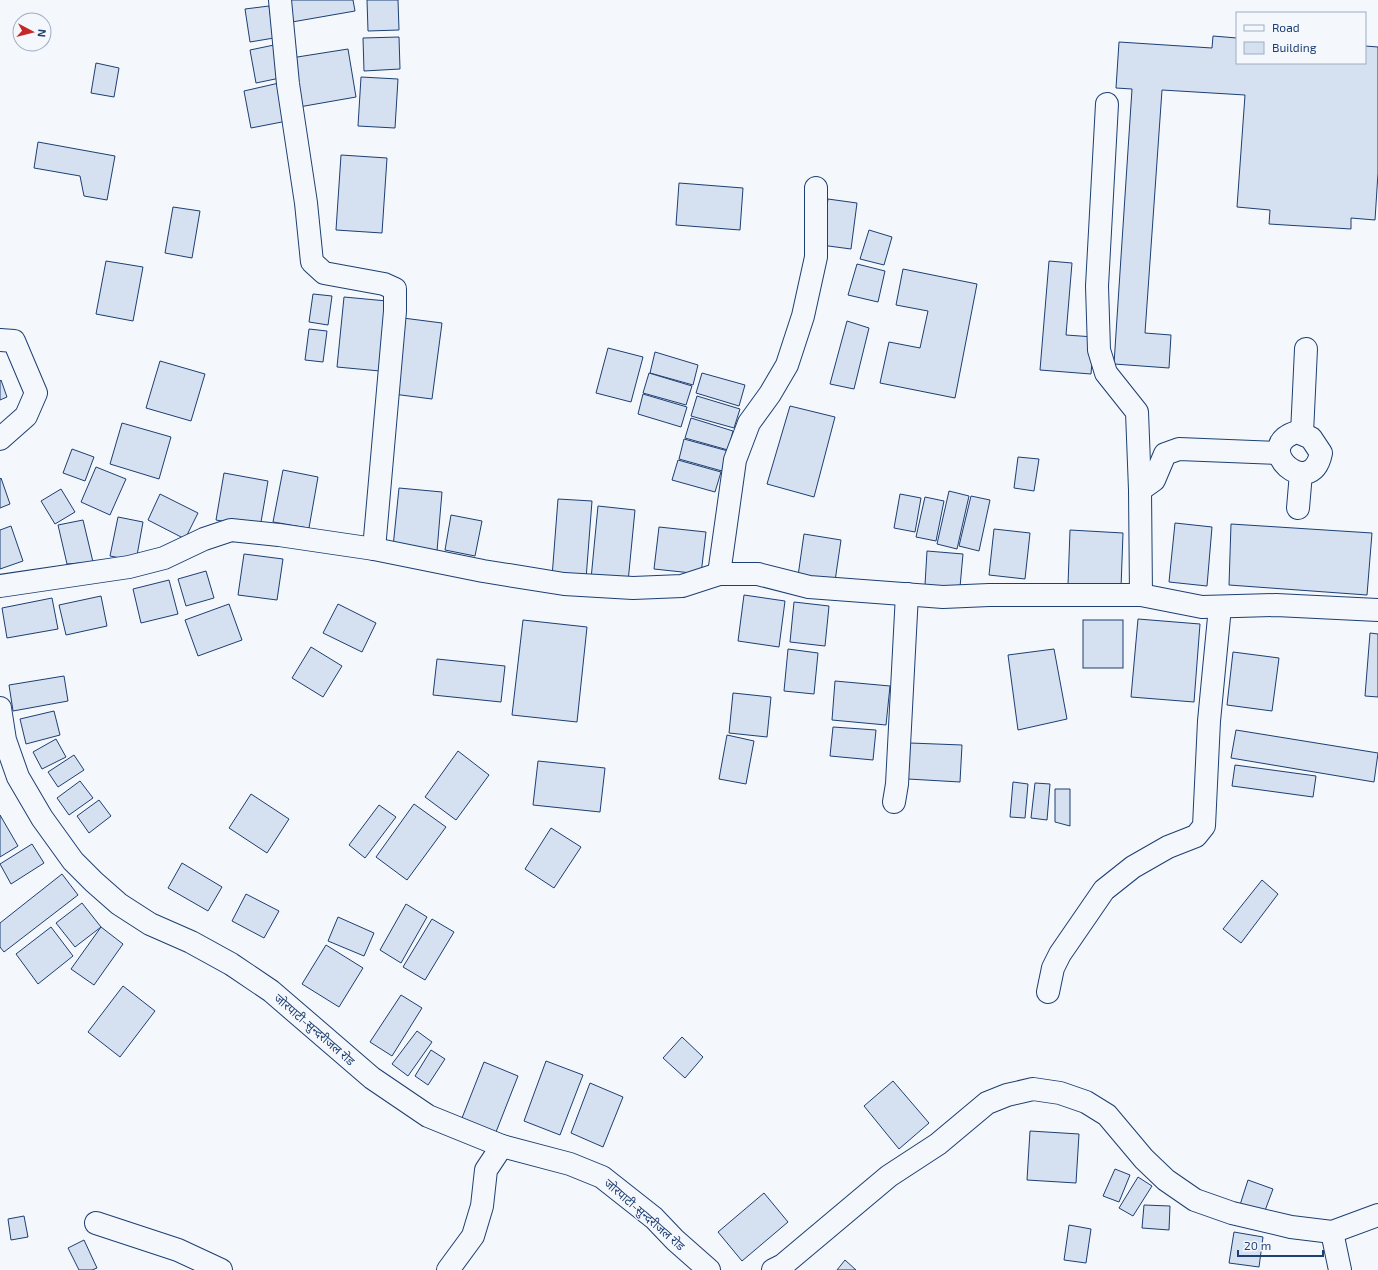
<svg xmlns="http://www.w3.org/2000/svg" width="1378" height="1270" font-family="'Exo 2','Noto Sans Devanagari',sans-serif">
  <style>
    .building { fill: #d5e0f0; stroke: #1d3f73 }
    .lines { fill: none; stroke-linecap: round; stroke-linejoin: round }
    .minor-casing { stroke: #1d3f73; stroke-width: 24 }
    .major-casing { stroke: #1d3f73; stroke-width: 24 }
    .minor { stroke: #f4f7fb; stroke-width: 22 }
    .major { stroke: #f4f7fb; stroke-width: 22 }
    .labels { text-anchor: middle; dominant-baseline: central; stroke-width: 3; stroke-linejoin: round; paint-order: stroke }
    .street-label { font-size: 12px; fill: #1d3f73; stroke: #f4f7fb }
  </style>
  <rect width="100%" height="100%" fill="#f4f7fb"/>
  <g class="building">
    <path d="M 288,0 L 353,0 L 355,11 L 292,22 Z"/>
    <path d="M 367,0 L 398,0 L 399,30 L 368,31 Z"/>
    <path d="M 269,6 L 274,38 L 250,42 L 245,9 Z"/>
    <path d="M 1213,36 L 1237,38 L 1237,63 L 1365,63 L 1365,46 L 1378,47 L 1378,173 L 1375,220 L 1351,218 L 1351,229 L 1269,224 L 1270,210 L 1237,207 L 1245,95 L 1162,90 L 1145,333 L 1171,335 L 1169,368 L 1114,364 L 1132,89 L 1116,88 L 1119,42 L 1212,48 Z"/>
    <path d="M 399,37 L 400,69 L 364,71 L 363,38 Z"/>
    <path d="M 274,45 L 280,78 L 256,83 L 250,50 Z"/>
    <path d="M 348,49 L 356,97 L 299,107 L 291,58 Z"/>
    <path d="M 96,63 L 119,68 L 114,97 L 91,93 Z"/>
    <path d="M 361,77 L 398,79 L 395,128 L 358,126 Z"/>
    <path d="M 279,83 L 287,121 L 251,128 L 244,91 Z"/>
    <path d="M 38,142 L 115,156 L 107,200 L 84,196 L 80,176 L 34,168 Z"/>
    <path d="M 341,155 L 387,158 L 382,233 L 336,230 Z"/>
    <path d="M 679,183 L 743,188 L 740,230 L 676,225 Z"/>
    <path d="M 828,199 L 857,203 L 851,249 L 821,245 Z"/>
    <path d="M 173,207 L 200,211 L 192,258 L 165,253 Z"/>
    <path d="M 869,230 L 892,237 L 884,265 L 860,259 Z"/>
    <path d="M 106,261 L 143,267 L 133,321 L 96,314 Z"/>
    <path d="M 1049,261 L 1072,263 L 1066,335 L 1094,337 L 1091,374 L 1040,370 Z"/>
    <path d="M 857,264 L 885,271 L 878,302 L 848,295 Z"/>
    <path d="M 903,269 L 977,284 L 955,398 L 880,383 L 889,342 L 920,348 L 928,311 L 896,305 Z"/>
    <path d="M 313,294 L 332,296 L 328,325 L 309,322 Z"/>
    <path d="M 344,297 L 387,301 L 380,371 L 337,367 Z"/>
    <path d="M 403,318 L 442,323 L 432,399 L 393,394 Z"/>
    <path d="M 847,321 L 869,328 L 854,389 L 830,384 Z"/>
    <path d="M 309,329 L 327,331 L 323,362 L 305,360 Z"/>
    <path d="M 608,348 L 643,357 L 631,402 L 596,393 Z"/>
    <path d="M 655,352 L 698,365 L 693,385 L 650,373 Z"/>
    <path d="M 160,361 L 205,374 L 191,421 L 146,408 Z"/>
    <path d="M 649,373 L 692,386 L 686,405 L 643,393 Z"/>
    <path d="M 702,373 L 745,385 L 739,406 L 696,393 Z"/>
    <path d="M 1,380 L 7,397 L 0,400 L 0,381 Z"/>
    <path d="M 643,394 L 687,407 L 681,427 L 638,414 Z"/>
    <path d="M 697,396 L 740,409 L 734,428 L 691,416 Z"/>
    <path d="M 790,406 L 835,417 L 814,497 L 767,484 Z"/>
    <path d="M 691,418 L 733,431 L 728,450 L 685,438 Z"/>
    <path d="M 122,423 L 171,437 L 159,479 L 110,464 Z"/>
    <path d="M 684,439 L 728,451 L 722,471 L 679,459 Z"/>
    <path d="M 72,449 L 94,457 L 85,481 L 63,473 Z"/>
    <path d="M 1018,457 L 1039,459 L 1034,491 L 1014,488 Z"/>
    <path d="M 678,460 L 721,472 L 715,492 L 672,480 Z"/>
    <path d="M 96,467 L 126,479 L 110,515 L 81,502 Z"/>
    <path d="M 283,470 L 318,477 L 309,528 L 273,522 Z"/>
    <path d="M 224,473 L 268,481 L 260,528 L 216,520 Z"/>
    <path d="M 1,478 L 10,504 L 0,508 L 0,479 Z"/>
    <path d="M 399,488 L 442,492 L 437,551 L 393,547 Z"/>
    <path d="M 61,489 L 75,512 L 55,524 L 41,501 Z"/>
    <path d="M 949,491 L 969,496 L 957,549 L 937,544 Z"/>
    <path d="M 160,494 L 198,513 L 185,539 L 148,520 Z"/>
    <path d="M 900,494 L 921,498 L 915,532 L 894,528 Z"/>
    <path d="M 971,496 L 990,500 L 979,551 L 959,546 Z"/>
    <path d="M 925,497 L 944,501 L 936,541 L 916,537 Z"/>
    <path d="M 558,499 L 592,501 L 586,579 L 552,577 Z"/>
    <path d="M 598,506 L 635,510 L 628,582 L 591,579 Z"/>
    <path d="M 451,515 L 482,521 L 475,556 L 445,550 Z"/>
    <path d="M 118,517 L 143,522 L 136,561 L 110,556 Z"/>
    <path d="M 83,520 L 93,562 L 67,564 L 58,525 Z"/>
    <path d="M 1175,523 L 1212,527 L 1207,586 L 1169,582 Z"/>
    <path d="M 1231,524 L 1372,533 L 1367,595 L 1229,585 Z"/>
    <path d="M 11,526 L 23,561 L 0,569 L 0,530 Z"/>
    <path d="M 659,527 L 706,532 L 701,574 L 654,569 Z"/>
    <path d="M 994,529 L 1030,533 L 1025,579 L 989,575 Z"/>
    <path d="M 1070,530 L 1123,533 L 1121,588 L 1068,585 Z"/>
    <path d="M 804,534 L 841,540 L 835,581 L 798,576 Z"/>
    <path d="M 927,551 L 963,554 L 960,587 L 925,585 Z"/>
    <path d="M 244,554 L 283,559 L 277,600 L 238,595 Z"/>
    <path d="M 206,571 L 214,598 L 186,606 L 178,579 Z"/>
    <path d="M 169,580 L 178,614 L 141,623 L 133,589 Z"/>
    <path d="M 744,595 L 785,601 L 779,647 L 738,641 Z"/>
    <path d="M 101,596 L 107,626 L 66,635 L 59,605 Z"/>
    <path d="M 52,598 L 58,629 L 7,638 L 2,608 Z"/>
    <path d="M 794,602 L 829,606 L 825,646 L 790,642 Z"/>
    <path d="M 229,604 L 242,640 L 198,656 L 185,620 Z"/>
    <path d="M 338,604 L 376,623 L 362,652 L 323,633 Z"/>
    <path d="M 1138,619 L 1200,624 L 1194,702 L 1131,697 Z"/>
    <path d="M 523,620 L 587,627 L 577,722 L 512,715 Z"/>
    <rect x="1083" y="620" width="40" height="48"/>
    <path d="M 1370,633 L 1378,634 L 1378,697 L 1365,696 Z"/>
    <path d="M 311,647 L 342,666 L 323,697 L 292,678 Z"/>
    <path d="M 788,649 L 818,653 L 814,694 L 784,691 Z"/>
    <path d="M 1054,649 L 1067,719 L 1018,730 L 1008,655 Z"/>
    <path d="M 1233,652 L 1279,658 L 1272,711 L 1227,705 Z"/>
    <path d="M 437,659 L 505,666 L 501,702 L 433,695 Z"/>
    <path d="M 64,676 L 68,701 L 13,711 L 9,685 Z"/>
    <path d="M 835,681 L 890,686 L 886,725 L 832,720 Z"/>
    <path d="M 733,693 L 771,697 L 767,737 L 729,733 Z"/>
    <path d="M 54,711 L 60,735 L 26,744 L 20,719 Z"/>
    <path d="M 833,727 L 876,730 L 873,760 L 830,756 Z"/>
    <path d="M 1236,730 L 1378,753 L 1374,782 L 1231,758 Z"/>
    <path d="M 727,735 L 754,741 L 746,784 L 719,779 Z"/>
    <path d="M 56,739 L 66,757 L 42,769 L 33,752 Z"/>
    <path d="M 910,743 L 962,745 L 960,782 L 908,779 Z"/>
    <path d="M 458,751 L 489,775 L 456,820 L 425,797 Z"/>
    <path d="M 74,755 L 84,770 L 58,787 L 48,772 Z"/>
    <path d="M 538,761 L 605,768 L 600,812 L 533,805 Z"/>
    <path d="M 1235,765 L 1316,776 L 1313,797 L 1232,786 Z"/>
    <path d="M 80,781 L 93,798 L 69,815 L 57,798 Z"/>
    <path d="M 1013,782 L 1028,784 L 1025,818 L 1010,817 Z"/>
    <path d="M 1035,783 L 1050,784 L 1047,820 L 1031,818 Z"/>
    <path d="M 1055,789 L 1070,789 L 1070,826 L 1055,822 Z"/>
    <path d="M 251,794 L 289,819 L 267,853 L 229,828 Z"/>
    <path d="M 99,800 L 111,816 L 89,833 L 77,816 Z"/>
    <path d="M 414,804 L 446,827 L 407,880 L 376,857 Z"/>
    <path d="M 379,805 L 396,817 L 365,858 L 349,845 Z"/>
    <path d="M 0,815 L 18,846 L 0,857 Z"/>
    <path d="M 551,828 L 581,847 L 554,888 L 525,869 Z"/>
    <path d="M 32,844 L 44,863 L 11,884 L 0,864 Z"/>
    <path d="M 182,863 L 222,887 L 208,911 L 168,888 Z"/>
    <path d="M 62,874 L 78,895 L 4,952 L 0,947 L 0,923 Z"/>
    <path d="M 1262,880 L 1278,894 L 1241,943 L 1223,929 Z"/>
    <path d="M 246,894 L 279,911 L 264,938 L 232,921 Z"/>
    <path d="M 82,903 L 101,927 L 75,947 L 56,923 Z"/>
    <path d="M 406,904 L 427,917 L 401,963 L 380,950 Z"/>
    <path d="M 338,917 L 374,933 L 364,956 L 328,941 Z"/>
    <path d="M 432,919 L 454,932 L 425,980 L 403,967 Z"/>
    <path d="M 51,927 L 73,956 L 38,984 L 16,954 Z"/>
    <path d="M 101,927 L 123,944 L 94,985 L 71,969 Z"/>
    <path d="M 326,945 L 363,968 L 339,1007 L 302,984 Z"/>
    <path d="M 123,986 L 155,1011 L 120,1057 L 88,1032 Z"/>
    <path d="M 401,995 L 422,1008 L 392,1056 L 370,1042 Z"/>
    <path d="M 417,1031 L 432,1042 L 408,1076 L 392,1064 Z"/>
    <path d="M 682,1037 L 703,1057 L 685,1078 L 663,1058 Z"/>
    <path d="M 431,1050 L 445,1059 L 428,1085 L 415,1076 Z"/>
    <path d="M 546,1061 L 583,1075 L 560,1135 L 524,1121 Z"/>
    <path d="M 484,1062 L 518,1076 L 496,1132 L 462,1118 Z"/>
    <path d="M 893,1081 L 929,1123 L 899,1149 L 864,1106 Z"/>
    <path d="M 590,1083 L 623,1097 L 603,1147 L 571,1133 Z"/>
    <path d="M 1030,1131 L 1079,1134 L 1076,1183 L 1027,1180 Z"/>
    <path d="M 1115,1169 L 1130,1175 L 1119,1202 L 1103,1196 Z"/>
    <path d="M 1138,1177 L 1152,1186 L 1133,1216 L 1119,1208 Z"/>
    <path d="M 1248,1180 L 1273,1189 L 1263,1216 L 1239,1208 Z"/>
    <path d="M 764,1193 L 788,1222 L 742,1261 L 718,1232 Z"/>
    <path d="M 1144,1205 L 1170,1206 L 1169,1230 L 1142,1228 Z"/>
    <path d="M 24,1216 L 28,1237 L 11,1240 L 8,1219 Z"/>
    <path d="M 1069,1225 L 1091,1229 L 1086,1263 L 1064,1260 Z"/>
    <path d="M 1234,1232 L 1263,1237 L 1259,1267 L 1229,1263 Z"/>
    <path d="M 84,1240 L 97,1268 L 92,1270 L 79,1270 L 68,1248 Z"/>
    <path d="M 845,1260 L 856,1270 L 837,1270 Z"/>
  </g>
  <g class="lines">
    <defs>
      <g id="minor">
        <path d="M 280,0 L 288,84 L 306,203 L 312,262 L 324,273 L 384,284 L 395,289 L 395,311 L 374,549"/>
        <path d="M 1107,104 L 1097,286 L 1099,350 L 1106,373 L 1137,412 L 1140,490 L 1141,595"/>
        <path d="M 0,340 L 14,341 L 36,393 L 26,416 L 0,439"/>
        <path d="M 1297,432 L 1311,438 L 1321,453 C 1311,502 1249,447 1297,432 Z"/>
        <path d="M 1302,433 L 1306,349"/>
        <path d="M 1140,490 L 1154,480 L 1165,454 L 1179,449 L 1279,453"/>
        <path d="M 1298,508 L 1301,473"/>
        <path d="M 719,574 L 735,460 L 749,423 L 770,394 L 787,365 L 803,316 L 816,257 L 816,188"/>
        <path d="M 0,586 L 129,567 L 164,558 L 204,539 L 231,530 L 279,535 L 374,549 L 483,571 L 564,584 L 633,588 L 682,586 L 719,574 L 758,574 L 809,587 L 943,597 L 989,595 L 1141,595 L 1202,607 L 1276,605 L 1378,610"/>
        <path d="M 894,802 L 897,784 L 907,594"/>
        <path d="M 1048,992 L 1053,968 L 1060,954 L 1104,890 L 1133,867 L 1168,847 L 1196,836 L 1204,826 L 1209,721 L 1220,607"/>
        <path d="M 96,1223 L 178,1250 L 221,1270"/>
        <path d="M 1332,1232 L 1340,1270"/>
        <path d="M 448,1270 L 473,1236 L 482,1206 L 486,1170 L 502,1146"/>
        <path d="M 773,1270 L 783,1265 L 889,1176 L 938,1144 L 987,1103 L 1007,1095 L 1033,1089 L 1060,1093 L 1086,1102 L 1107,1115 L 1144,1159 L 1166,1180 L 1195,1200 L 1232,1213 L 1291,1227 L 1332,1232 L 1378,1215"/>
      </g>
      <path id="major" d="M 0,708 L 5,740 L 18,777 L 42,818 L 73,861 L 94,882 L 119,904 L 150,924 L 191,942 L 231,964 L 271,991 L 372,1078 L 428,1116 L 502,1146 L 570,1164 L 602,1177 L 654,1218 L 675,1240 L 709,1270"/>
    </defs>
    <use href="#minor" class="minor-casing"/>
    <use href="#major" class="major-casing"/>
    <use href="#minor" class="minor"/>
    <use href="#major" class="major"/>
  </g>
  <g class="labels">
    <g class="street-label">
      <text transform="translate(315 1029) rotate(41)">जोरपाटी-सुन्दरीजल रोड</text>
      <text transform="translate(645 1214) rotate(41)">जोरपाटी-सुन्दरीजल रोड</text>
    </g>
  </g>
  <rect x="1236" y="12" width="130" height="52" fill="#f4f7fb" stroke="#9eadc5"/>
  <rect x="1244" y="25" width="20" height="6" fill="#f4f7fb" stroke="#9eadc5"/>
  <text x="1272" y="32" font-size="12" fill="#1d3f73">Road</text>
  <rect x="1244" y="42" width="20" height="12" fill="#d5e0f0" stroke="#9eadc5"/>
  <text x="1272" y="52" font-size="12" fill="#1d3f73">Building</text>
  <g transform="translate(32 32) rotate(97)"><circle r="19" fill="#f4f7fb" stroke="#9eadc5"/>
  <path d="M0-3L7 15L0 10L-7 15Z" fill="#c62828"/>
  <text y="-6" font-size="11" font-weight="bold" text-anchor="middle" fill="#1d3f73">N</text>
  </g>
  <path d="M1238 1250v6h85v-6" fill="none" stroke="#1d3f73" stroke-width="2"/>
  <text x="1244" y="1250" font-size="12" fill="#1d3f73" stroke="#f4f7fb" stroke-width="3" paint-order="stroke">20 m</text>
</svg>
